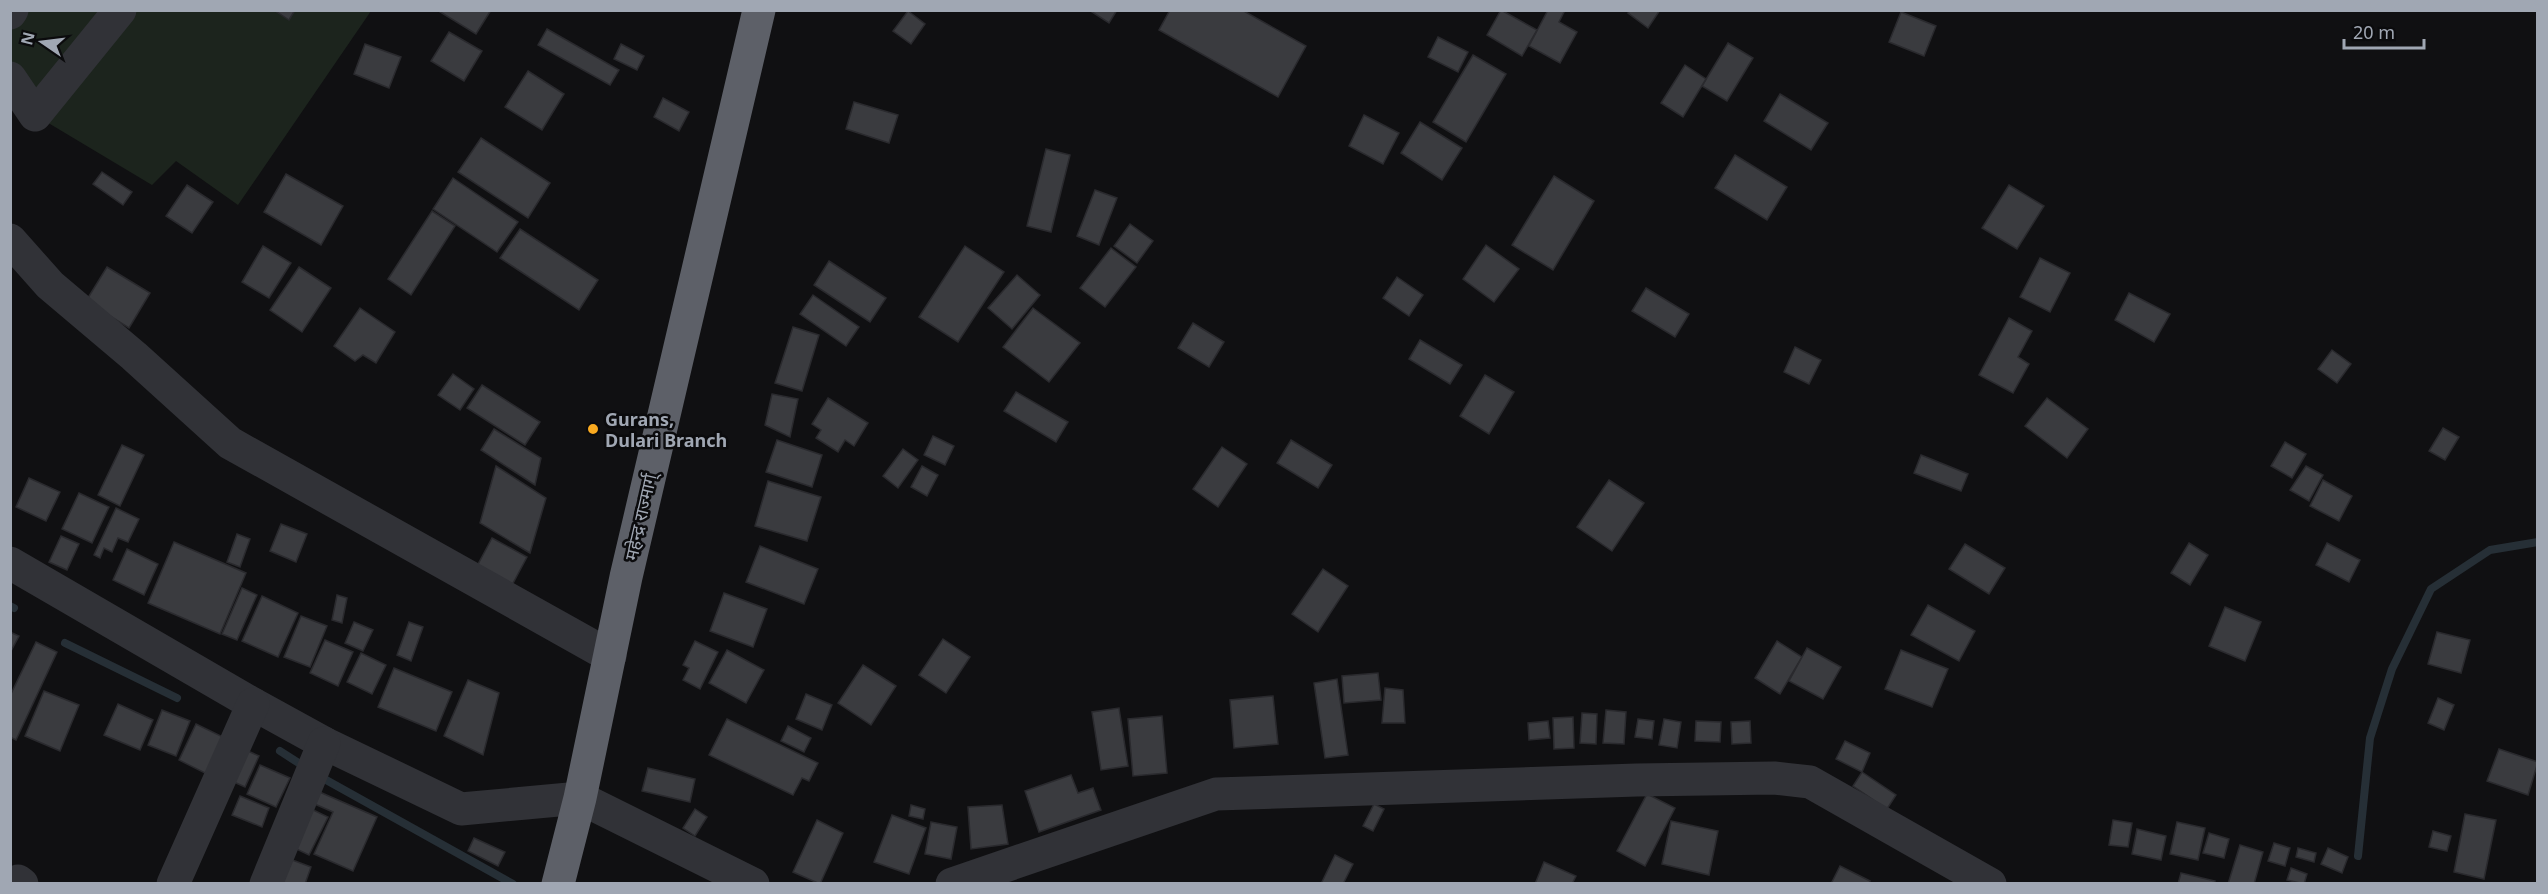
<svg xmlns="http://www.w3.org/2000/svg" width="2548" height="894" font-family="'Noto Sans','Noto Sans Devanagari',sans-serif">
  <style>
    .green { fill: #1c241d }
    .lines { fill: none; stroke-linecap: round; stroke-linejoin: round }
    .stream { stroke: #262f36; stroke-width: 8 }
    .building { fill: #3a3b3f; stroke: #2a2a2e; stroke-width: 1.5 }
    .minor { stroke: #313237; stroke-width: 33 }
    .highway { stroke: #5d6068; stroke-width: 33 }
    .poi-dot { fill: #faaa20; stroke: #0b0b0d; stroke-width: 2 }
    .labels { text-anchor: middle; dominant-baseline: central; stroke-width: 5; stroke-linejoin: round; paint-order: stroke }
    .poi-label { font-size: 18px; font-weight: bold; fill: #a0a7b3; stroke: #0b0b0d; text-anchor: start }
    .street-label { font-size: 18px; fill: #a0a7b3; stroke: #0b0b0d }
  </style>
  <rect width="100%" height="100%" fill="#101012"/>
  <path class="green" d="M 12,10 L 371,11 L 238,205 L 176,161 L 152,185 L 35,115 L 11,78 L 10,13 Z"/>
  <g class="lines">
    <g class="stream">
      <path d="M 10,606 L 14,608"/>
      <path d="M 65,643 L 177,698"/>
      <path d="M 280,751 L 308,769"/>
      <path d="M 319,776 L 513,884"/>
      <path d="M 2358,856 L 2370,738 L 2392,669 L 2431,589 L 2490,550 L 2538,542"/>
    </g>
  </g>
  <g class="building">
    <path d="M 274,10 L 295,10 L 289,20 Z"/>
    <path d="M 437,10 L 491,10 L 476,34 Z"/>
    <path d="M 1089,10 L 1117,10 L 1109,23 Z"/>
    <path d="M 1170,10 L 1242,10 L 1306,46 L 1278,97 L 1159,30 Z"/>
    <path d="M 1501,10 L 1537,30 L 1522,56 L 1487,35 Z"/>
    <path d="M 1548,10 L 1565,10 L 1559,22 L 1577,32 L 1560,63 L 1529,46 Z"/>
    <path d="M 1630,10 L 1660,10 L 1648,28 L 1628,13 Z"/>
    <path d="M 908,11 L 925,24 L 911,44 L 893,31 Z"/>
    <path d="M 1901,12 L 1936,26 L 1924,56 L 1889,42 Z"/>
    <path d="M 547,29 L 619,70 L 610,85 L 538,45 Z"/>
    <path d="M 449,32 L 482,51 L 464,81 L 431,61 Z"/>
    <path d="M 1438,37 L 1468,52 L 1458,72 L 1428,57 Z"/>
    <path d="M 1728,43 L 1753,58 L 1727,101 L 1702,86 Z"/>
    <path d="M 365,44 L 401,57 L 389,88 L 354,74 Z"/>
    <path d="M 621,44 L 644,56 L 637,70 L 614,59 Z"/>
    <path d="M 1473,55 L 1506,74 L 1466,142 L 1433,122 Z"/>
    <path d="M 1685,65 L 1706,79 L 1683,117 L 1661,103 Z"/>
    <path d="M 528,71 L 564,94 L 542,130 L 505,107 Z"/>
    <path d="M 1780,94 L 1828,123 L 1811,150 L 1764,121 Z"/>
    <path d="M 663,98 L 689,112 L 679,131 L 654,117 Z"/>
    <path d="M 854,102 L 898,115 L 889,143 L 846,129 Z"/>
    <path d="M 1364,115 L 1399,133 L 1383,164 L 1349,146 Z"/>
    <path d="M 1420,122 L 1462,148 L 1442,180 L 1401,153 Z"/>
    <path d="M 481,138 L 550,183 L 528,218 L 458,172 Z"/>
    <path d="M 1046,149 L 1070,155 L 1051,232 L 1027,226 Z"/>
    <path d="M 1735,155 L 1787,187 L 1767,220 L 1715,188 Z"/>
    <path d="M 102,172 L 132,192 L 123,205 L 93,184 Z"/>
    <path d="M 286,174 L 343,206 L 321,245 L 264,212 Z"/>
    <path d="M 1554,176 L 1594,201 L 1553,270 L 1512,245 Z"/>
    <path d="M 453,178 L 518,222 L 497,252 L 433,209 Z"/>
    <path d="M 187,185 L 213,202 L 192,233 L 166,216 Z"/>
    <path d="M 2009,185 L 2044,206 L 2017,249 L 1982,228 Z"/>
    <path d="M 1095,190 L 1117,198 L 1099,245 L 1077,236 Z"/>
    <path d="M 432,211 L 455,226 L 411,295 L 388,279 Z"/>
    <path d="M 1130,224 L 1153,241 L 1137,263 L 1114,246 Z"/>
    <path d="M 520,229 L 598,280 L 579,310 L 500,258 Z"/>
    <path d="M 1486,245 L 1519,269 L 1494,302 L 1463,279 Z"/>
    <path d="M 263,246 L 291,263 L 269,298 L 242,282 Z"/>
    <path d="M 965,246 L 1004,272 L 958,342 L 919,317 Z"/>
    <path d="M 1111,248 L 1136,267 L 1105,307 L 1080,288 Z"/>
    <path d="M 2040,258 L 2070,273 L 2050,312 L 2020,297 Z"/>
    <path d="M 829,261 L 886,298 L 870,322 L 814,285 Z"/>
    <path d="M 107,267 L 150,293 L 129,328 L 86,301 Z"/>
    <path d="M 299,267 L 331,288 L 302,332 L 270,310 Z"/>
    <path d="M 1017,275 L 1040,295 L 1012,329 L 988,308 Z"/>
    <path d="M 1397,277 L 1423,295 L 1409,316 L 1383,298 Z"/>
    <path d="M 1646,288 L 1689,314 L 1675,337 L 1632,311 Z"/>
    <path d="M 2129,293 L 2170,314 L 2154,342 L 2115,320 Z"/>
    <path d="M 813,295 L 859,327 L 846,346 L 800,314 Z"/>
    <path d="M 360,308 L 395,332 L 376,363 L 363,355 L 355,361 L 334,346 Z"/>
    <path d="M 1033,308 L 1080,343 L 1049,382 L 1003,347 Z"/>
    <path d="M 2009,318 L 2032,331 L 2018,357 L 2029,364 L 2013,393 L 1979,375 Z"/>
    <path d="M 1193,323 L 1224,342 L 1209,367 L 1178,348 Z"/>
    <path d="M 793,327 L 819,335 L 802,391 L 775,383 Z"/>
    <path d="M 1420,340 L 1462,365 L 1450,384 L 1409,359 Z"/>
    <path d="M 1795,347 L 1821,360 L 1809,384 L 1784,372 Z"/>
    <path d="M 2332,350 L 2351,364 L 2337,383 L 2318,369 Z"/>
    <path d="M 453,374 L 474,389 L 460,410 L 438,395 Z"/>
    <path d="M 1485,375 L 1514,392 L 1489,434 L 1460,416 Z"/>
    <path d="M 482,385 L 540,422 L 525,445 L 467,408 Z"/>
    <path d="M 1016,392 L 1068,422 L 1056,442 L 1004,411 Z"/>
    <path d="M 772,394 L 798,399 L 790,437 L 765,425 Z"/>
    <path d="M 828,398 L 868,423 L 854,446 L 845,440 L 838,452 L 816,438 L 821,430 L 812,424 Z"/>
    <path d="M 2047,398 L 2088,429 L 2067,458 L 2025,426 Z"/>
    <path d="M 2443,428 L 2459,437 L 2445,460 L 2429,451 Z"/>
    <path d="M 494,429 L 541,458 L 535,485 L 481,450 Z"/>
    <path d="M 933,436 L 954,446 L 945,465 L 924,455 Z"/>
    <path d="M 777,440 L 822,455 L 812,487 L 766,472 Z"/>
    <path d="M 1291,440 L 1332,465 L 1318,488 L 1277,463 Z"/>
    <path d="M 2285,442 L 2306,454 L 2292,478 L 2271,466 Z"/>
    <path d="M 122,445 L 144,455 L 120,506 L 98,495 Z"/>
    <path d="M 1222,447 L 1247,464 L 1218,507 L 1193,489 Z"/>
    <path d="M 903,449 L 918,460 L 898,488 L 883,476 Z"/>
    <path d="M 1921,455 L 1968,474 L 1961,491 L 1914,473 Z"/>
    <path d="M 496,466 L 546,498 L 530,553 L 480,523 Z"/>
    <path d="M 922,466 L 938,475 L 927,496 L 911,487 Z"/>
    <path d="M 2306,466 L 2323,475 L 2309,501 L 2290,490 Z"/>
    <path d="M 29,478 L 60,492 L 46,521 L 16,507 Z"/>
    <path d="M 1609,480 L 1644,503 L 1612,551 L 1577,527 Z"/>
    <path d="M 2323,480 L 2352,496 L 2339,521 L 2310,506 Z"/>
    <path d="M 768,481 L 821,497 L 807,541 L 755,526 Z"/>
    <path d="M 79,493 L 109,507 L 92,543 L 62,529 Z"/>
    <path d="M 116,508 L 139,519 L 128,542 L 118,538 L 112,552 L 104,548 L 100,558 L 94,555 Z"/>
    <path d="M 281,524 L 307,534 L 296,562 L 270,551 Z"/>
    <path d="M 237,534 L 250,539 L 240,567 L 227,562 Z"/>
    <path d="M 61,536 L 79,544 L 67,570 L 49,562 Z"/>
    <path d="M 492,538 L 527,557 L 511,587 L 476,568 Z"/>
    <path d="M 174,542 L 246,573 L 220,634 L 148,603 Z"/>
    <path d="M 2189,543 L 2208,555 L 2190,585 L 2171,573 Z"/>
    <path d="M 2327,543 L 2360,560 L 2349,582 L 2316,565 Z"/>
    <path d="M 1965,544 L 2005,568 L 1989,594 L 1949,569 Z"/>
    <path d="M 760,546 L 818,569 L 804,604 L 746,582 Z"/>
    <path d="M 127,549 L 158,564 L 144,595 L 113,580 Z"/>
    <path d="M 1323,569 L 1348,586 L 1318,632 L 1292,614 Z"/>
    <path d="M 242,588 L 257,595 L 237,640 L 222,634 Z"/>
    <path d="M 724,593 L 767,609 L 753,647 L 710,631 Z"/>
    <path d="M 337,595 L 347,598 L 342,623 L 332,620 Z"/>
    <path d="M 262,596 L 298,613 L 278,657 L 242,641 Z"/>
    <path d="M 1928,605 L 1975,631 L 1959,661 L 1911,635 Z"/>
    <path d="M 2225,607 L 2261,622 L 2245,661 L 2209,646 Z"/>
    <path d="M 301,616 L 327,626 L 310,667 L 284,657 Z"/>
    <path d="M 354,622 L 373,630 L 363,651 L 345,643 Z"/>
    <path d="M 409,622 L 423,627 L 411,661 L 397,655 Z"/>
    <path d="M 10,632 L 19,636 L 10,653 Z"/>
    <path d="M 2437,632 L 2470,640 L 2461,673 L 2428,664 Z"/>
    <path d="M 943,639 L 970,657 L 946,693 L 919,675 Z"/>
    <path d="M 325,640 L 353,652 L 338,686 L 310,673 Z"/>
    <path d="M 695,641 L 718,652 L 700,689 L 683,680 L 689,668 L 683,665 Z"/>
    <path d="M 1777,641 L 1802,657 L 1780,694 L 1755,678 Z"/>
    <path d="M 36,642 L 57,652 L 16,740 L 10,737 L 10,696 Z"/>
    <path d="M 1807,648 L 1841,667 L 1823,699 L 1789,681 Z"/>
    <path d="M 727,650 L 764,670 L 746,703 L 709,683 Z"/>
    <path d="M 1901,650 L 1948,669 L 1932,707 L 1885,689 Z"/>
    <path d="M 361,653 L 386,665 L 372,694 L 347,682 Z"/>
    <path d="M 863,665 L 896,686 L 871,725 L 838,703 Z"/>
    <path d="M 394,668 L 452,692 L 436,731 L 378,707 Z"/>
    <path d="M 1378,673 L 1381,700 L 1344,703 L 1342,676 Z"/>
    <path d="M 1337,679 L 1348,755 L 1325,758 L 1314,683 Z"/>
    <path d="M 468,680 L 499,693 L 483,755 L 444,736 Z"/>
    <path d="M 1385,688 L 1403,690 L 1405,723 L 1382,723 Z"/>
    <path d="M 44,691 L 79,705 L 60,751 L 25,736 Z"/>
    <path d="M 806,694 L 832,705 L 822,730 L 796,719 Z"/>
    <path d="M 1273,696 L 1278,744 L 1234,748 L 1230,700 Z"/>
    <path d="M 2438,698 L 2454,705 L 2444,730 L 2428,723 Z"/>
    <path d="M 118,704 L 153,720 L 140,750 L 104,735 Z"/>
    <path d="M 1119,708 L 1128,766 L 1101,770 L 1092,712 Z"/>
    <path d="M 162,710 L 190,721 L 176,756 L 148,745 Z"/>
    <path d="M 1606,710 L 1626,712 L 1624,744 L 1603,743 Z"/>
    <path d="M 1582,713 L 1597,714 L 1596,744 L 1580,743 Z"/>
    <path d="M 1162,716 L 1167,773 L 1133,776 L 1128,719 Z"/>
    <path d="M 1573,717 L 1574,748 L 1554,749 L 1553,718 Z"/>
    <path d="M 727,719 L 818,763 L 809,781 L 802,778 L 793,795 L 709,755 Z"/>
    <path d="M 1638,719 L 1654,721 L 1652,739 L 1635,737 Z"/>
    <path d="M 1664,719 L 1681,722 L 1677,748 L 1659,745 Z"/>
    <path d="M 1548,721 L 1550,738 L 1529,740 L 1528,723 Z"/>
    <path d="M 1696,721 L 1721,722 L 1720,742 L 1695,741 Z"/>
    <path d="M 1750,721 L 1751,743 L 1732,744 L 1731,722 Z"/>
    <path d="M 196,724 L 225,738 L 207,774 L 179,760 Z"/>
    <path d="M 788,726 L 811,738 L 804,752 L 781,741 Z"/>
    <path d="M 1845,741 L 1870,753 L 1862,772 L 1836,759 Z"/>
    <path d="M 239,747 L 259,756 L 245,787 L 225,778 Z"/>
    <path d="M 2499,749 L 2538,762 L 2528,795 L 2487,781 Z"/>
    <path d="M 260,765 L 290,778 L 276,807 L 247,794 Z"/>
    <path d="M 648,768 L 695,779 L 690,802 L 642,791 Z"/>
    <path d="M 1862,772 L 1896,795 L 1887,809 L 1853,786 Z"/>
    <path d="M 1071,775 L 1078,793 L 1093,788 L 1101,810 L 1039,832 L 1025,791 Z"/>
    <path d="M 315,790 L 377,817 L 353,871 L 314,854 L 333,812 L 310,802 Z"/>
    <path d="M 1647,794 L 1675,808 L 1645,866 L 1617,851 Z"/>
    <path d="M 240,796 L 269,808 L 262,827 L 232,815 Z"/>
    <path d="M 1374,804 L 1384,809 L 1373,831 L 1363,826 Z"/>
    <path d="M 911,805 L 925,809 L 923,819 L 909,816 Z"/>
    <path d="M 1002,805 L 1008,844 L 971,849 L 968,807 Z"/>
    <path d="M 307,807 L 328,817 L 309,855 L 288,845 Z"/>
    <path d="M 695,809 L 707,817 L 695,836 L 683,828 Z"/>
    <path d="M 2465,814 L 2496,820 L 2484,879 L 2454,872 Z"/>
    <path d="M 892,815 L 926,828 L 909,874 L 874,862 Z"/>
    <path d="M 817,820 L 843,833 L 820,884 L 793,872 Z"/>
    <path d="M 2113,820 L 2132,823 L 2128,847 L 2109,845 Z"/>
    <path d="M 1671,821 L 1718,831 L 1709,875 L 1662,864 Z"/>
    <path d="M 931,822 L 957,827 L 951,859 L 925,854 Z"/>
    <path d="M 2177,822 L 2205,828 L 2198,860 L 2170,854 Z"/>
    <path d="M 2137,829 L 2166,836 L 2161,860 L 2132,854 Z"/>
    <path d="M 2433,831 L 2451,836 L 2447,851 L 2429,847 Z"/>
    <path d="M 2209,833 L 2229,839 L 2224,858 L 2203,853 Z"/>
    <path d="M 474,838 L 505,852 L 498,866 L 468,851 Z"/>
    <path d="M 2274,843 L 2290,848 L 2285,866 L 2268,861 Z"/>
    <path d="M 2240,845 L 2263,852 L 2254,884 L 2228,884 Z"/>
    <path d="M 2298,848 L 2316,853 L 2314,862 L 2296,857 Z"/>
    <path d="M 2328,848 L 2348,857 L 2342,873 L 2321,864 Z"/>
    <path d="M 1335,855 L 1353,864 L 1343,884 L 1321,884 Z"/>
    <path d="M 287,858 L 311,867 L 305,884 L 279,884 Z"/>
    <path d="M 1544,862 L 1576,876 L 1572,884 L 1535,884 Z"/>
    <path d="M 1840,866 L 1870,881 L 1869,884 L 1831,884 Z"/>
    <path d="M 2291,868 L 2307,874 L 2304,884 L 2287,880 Z"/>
    <path d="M 2181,873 L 2215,881 L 2214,884 L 2178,884 Z"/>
  </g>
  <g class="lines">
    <g class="minor">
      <path d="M 10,13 L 12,10"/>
      <path d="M 10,78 L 35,115 L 120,10"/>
      <path d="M 10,240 L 50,285 L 134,356 L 230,443 L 610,656"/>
      <path d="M 10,563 L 253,704 L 324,743 L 461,809 L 580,798 L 753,884"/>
      <path d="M 16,884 L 18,881 L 22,884"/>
      <path d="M 173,884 L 253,704"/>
      <path d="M 266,884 L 324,743"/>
      <path d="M 952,884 L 1216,794 L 1637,780 L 1774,778 L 1810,782 L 1990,884"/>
    </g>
    <path class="highway" d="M 558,884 L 580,798 L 626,577 L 759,10"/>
  </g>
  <circle class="poi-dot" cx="593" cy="429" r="6"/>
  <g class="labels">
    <g class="poi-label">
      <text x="605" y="419">Gurans,<tspan x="605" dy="21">Dulari Branch</tspan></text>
    </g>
    <g class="street-label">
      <text transform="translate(640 517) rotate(-77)">महेन्द्र राज्मार्ग्</text>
    </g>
  </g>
  <rect width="2548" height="894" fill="none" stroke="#a0a7b3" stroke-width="24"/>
  <g transform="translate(42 42) rotate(284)" stroke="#0b0b0d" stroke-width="4.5" paint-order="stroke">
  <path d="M0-4.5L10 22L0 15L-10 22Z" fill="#a0a7b3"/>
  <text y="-9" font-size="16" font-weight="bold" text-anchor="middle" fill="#a0a7b3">N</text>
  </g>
  <path d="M2344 39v9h80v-9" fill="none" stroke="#a0a7b3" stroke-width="3"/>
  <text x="2353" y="39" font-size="18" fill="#a0a7b3" stroke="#0b0b0d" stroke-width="4.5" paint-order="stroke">20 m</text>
</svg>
